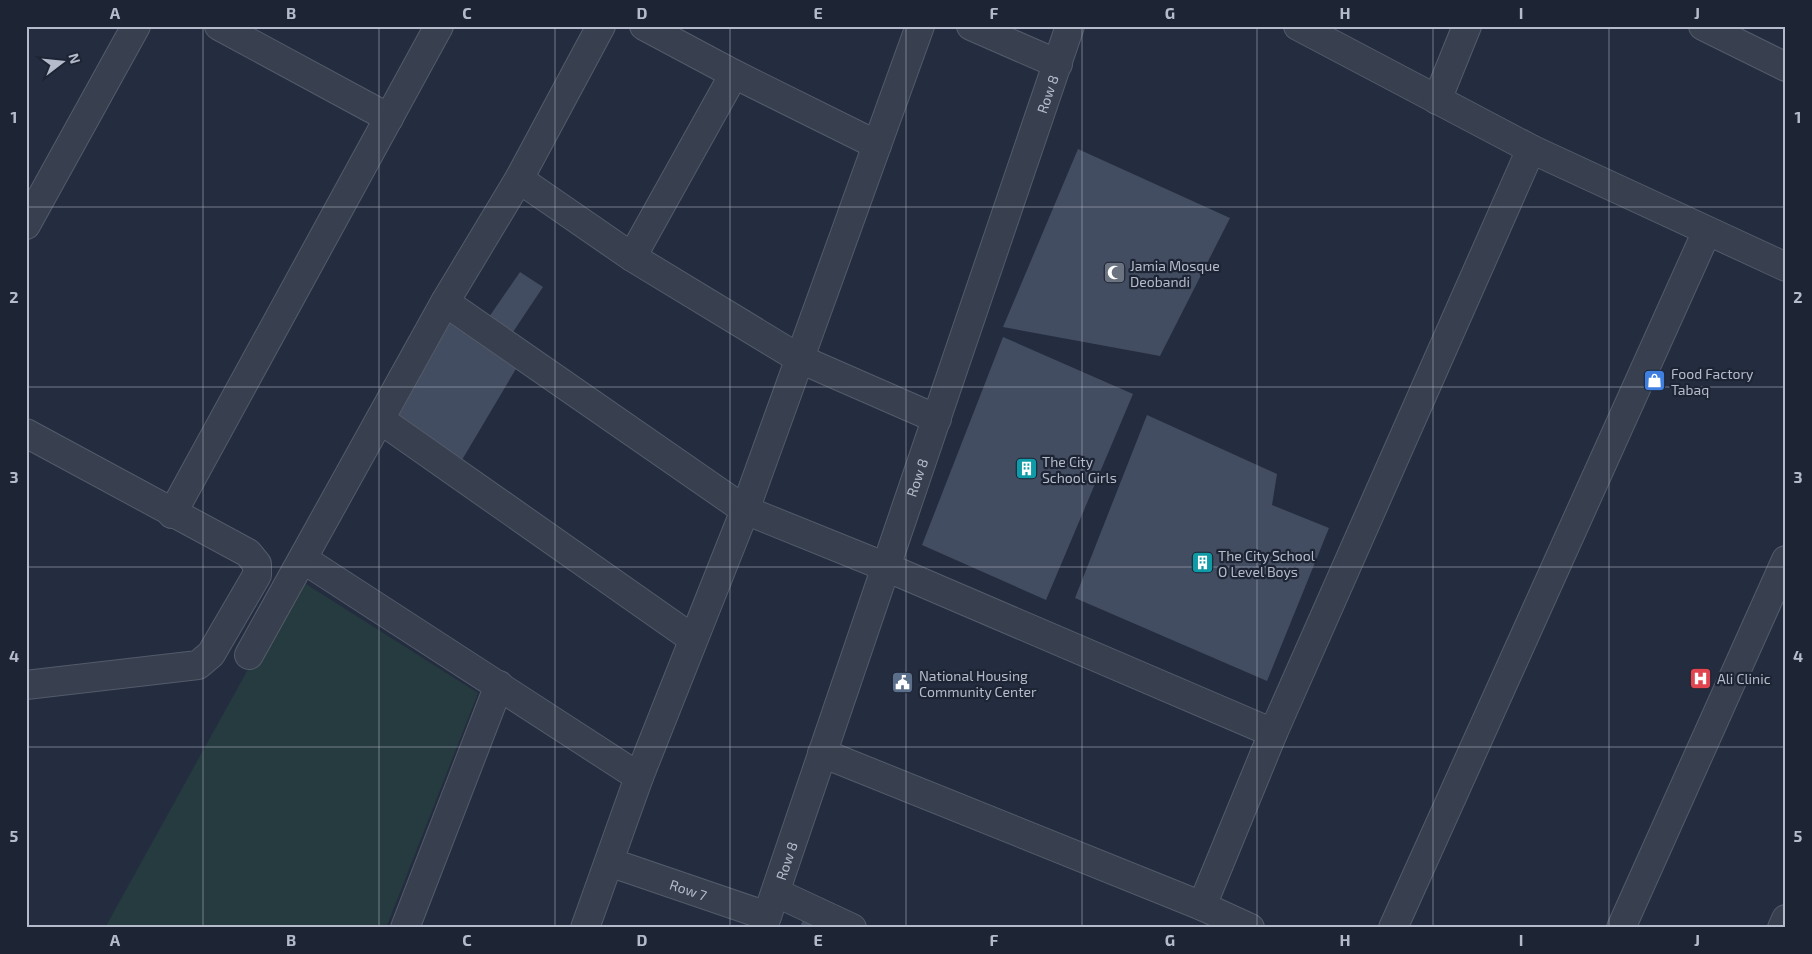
<svg xmlns="http://www.w3.org/2000/svg" width="1812" height="954" font-family="'Exo 2',sans-serif">
  <style>
    .green { fill: #263b40 }
    .building { fill: #434d61 }
    .lines { fill: none; stroke-linecap: round; stroke-linejoin: round }
    .minor-casing { stroke: #535b6a; stroke-width: 30 }
    .minor { stroke: #38404f; stroke-width: 28 }
    .grid { fill: none; stroke: #b5bbca; stroke-width: 1; stroke-opacity: 0.55 }
    .labels { text-anchor: middle; dominant-baseline: central; stroke-width: 4.5; stroke-linejoin: round; paint-order: stroke }
    .street-label { font-size: 14px; fill: #b5bbca; stroke: #1d2534 }
    .poi-label { font-size: 14px; fill: #b5bbca; stroke: #1d2534; text-anchor: start }
    .neatline { fill: none; stroke: #b5bbca; stroke-width: 2 }
    .grid-label { font-size: 16px; text-anchor: middle; font-weight: bold; fill: #b5bbca }
  </style>
  <rect width="100%" height="100%" fill="#242d3f"/>
  <path class="green" d="M 298,579 L 478,693 L 386,928 L 105,928 Z"/>
  <g class="building">
    <path d="M 1078,149 L 1230,218 L 1160,356 L 1003,327 Z"/>
    <path d="M 520,272 L 543,287 L 513,332 L 489,317 Z"/>
    <path d="M 446,302 L 520,362 L 459,465 L 381,419 Z"/>
    <path d="M 1003,337 L 1133,394 L 1046,600 L 922,545 Z"/>
    <path d="M 1147,415 L 1277,474 L 1272,505 L 1329,528 L 1267,681 L 1075,598 Z"/>
    <path d="M 803,919 L 821,928 L 800,928 Z"/>
  </g>
  <g class="lines">
    <defs>
      <g id="minor">
        <path d="M 219,26 L 389,118"/>
        <path d="M 644,26 L 734,74 L 877,145"/>
        <path d="M 971,26 L 1058,64"/>
        <path d="M 1298,26 L 1531,149 L 1786,267"/>
        <path d="M 1703,26 L 1786,67"/>
        <path d="M 1437,100 L 1467,26"/>
        <path d="M 519,179 L 632,257 L 800,359 L 937,419"/>
        <path d="M 26,225 L 136,26"/>
        <path d="M 632,257 L 734,74"/>
        <path d="M 445,302 L 745,510 L 886,567 L 1273,733"/>
        <path d="M 381,420 L 693,639"/>
        <path d="M 26,433 L 248,553 L 257,564 L 257,575 L 211,654 L 198,665 L 26,685"/>
        <path d="M 172,514 L 439,26"/>
        <path d="M 303,559 L 639,777"/>
        <path d="M 249,655 L 445,302 L 519,179 L 601,26"/>
        <path d="M 822,753 L 1202,906 L 1250,928"/>
        <path id="s1" d="M 609,862 L 767,916"/>
        <path d="M 777,893 L 852,928"/>
        <path d="M 1202,906 L 1273,733 L 1531,149"/>
        <path d="M 405,928 L 499,685"/>
        <path d="M 585,928 L 639,777 L 745,510 L 920,26"/>
        <path id="s2" d="M 763,928 L 1070,26"/>
        <path d="M 1393,928 L 1707,231"/>
        <path d="M 1621,928 L 1786,560"/>
        <path d="M 1782,928 L 1786,919"/>
      </g>
    </defs>
    <use href="#minor" class="minor-casing"/>
    <use href="#minor" class="minor"/>
  </g>
  <path class="grid" d="M 203,26 L 203,928M 379,26 L 379,928M 555,26 L 555,928M 730,26 L 730,928M 906,26 L 906,928M 1082,26 L 1082,928M 1257,26 L 1257,928M 1433,26 L 1433,928M 1609,26 L 1609,928M 26,207 L 1786,207M 26,387 L 1786,387M 26,567 L 1786,567M 26,747 L 1786,747"/>
  <defs>
    <symbol id="mosque-square" viewBox="-11 -11 22 22"><rect x="-9" y="-9" width="18" height="18" rx="4" fill="#6b7280" stroke="#1d2534"/><path d="M3.5-4.9A6 6 0 1 0 3.5 4.9A5 5 0 1 1 3.5-4.9Z" fill="#fff"/></symbol>
    <symbol id="shop-square" viewBox="-11 -11 22 22"><rect x="-9" y="-9" width="18" height="18" rx="4" fill="#3f7fe0" stroke="#1d2534"/><path d="M-5-2.5h2.3a2.7 3.5 0 0 1 5.4 0H5L5.5 6h-11ZM-1.5-2.5h3a1.5 2.3 0 0 0-3 0Z" fill="#fff"/></symbol>
    <symbol id="building-square" viewBox="-11 -11 22 22"><rect x="-9" y="-9" width="18" height="18" rx="4" fill="#0f9aa8" stroke="#1d2534"/><path d="M-4-6H4V6H1V3H-1V6H-4ZM-2.5-4.3h1.7v1.8h-1.7ZM.8-4.3h1.7v1.8H.8ZM-2.5-1h1.7V.8h-1.7ZM.8-1h1.7V.8H.8Z" fill="#fff"/></symbol>
    <symbol id="hospital-square" viewBox="-11 -11 22 22"><rect x="-9" y="-9" width="18" height="18" rx="4" fill="#e0444e" stroke="#1d2534"/><path d="M-5-5h3v3.5h4V-5h3V5h-3V1.5h-4V5h-3Z" fill="#fff"/></symbol>
    <symbol id="civic-square" viewBox="-11 -11 22 22"><rect x="-9" y="-9" width="18" height="18" rx="4" fill="#5c6f8a" stroke="#1d2534"/><path d="M-.6-6.5H3V-4.5H.6V-3L4-1V1h2V6H-6V1h2V-1L-.6-3ZM-1.2 2.5V6h2.4V2.5Z" fill="#fff"/></symbol>
  </defs>
  <g fill-rule="evenodd">
    <use href="#mosque-square" x="1102" y="260" width="25" height="25"/>
    <use href="#shop-square" x="1642" y="368" width="25" height="25"/>
    <use href="#building-square" x="1014" y="456" width="25" height="25"/>
    <use href="#building-square" x="1190" y="550" width="25" height="25"/>
    <use href="#hospital-square" x="1688" y="666" width="25" height="25"/>
    <use href="#civic-square" x="890" y="670" width="25" height="25"/>
  </g>
  <g class="labels">
    <g class="street-label">
      <text stroke="none"><textPath href="#s2" startOffset="881">Row 8</textPath></text>
      <text stroke="none"><textPath href="#s2" startOffset="476">Row 8</textPath></text>
      <text stroke="none"><textPath href="#s2" startOffset="71">Row 8</textPath></text>
      <text stroke="none"><textPath href="#s1" startOffset="84">Row 7</textPath></text>
    </g>
    <g class="poi-label">
      <text x="1130" y="265">Jamia Mosque<tspan x="1130" dy="16">Deobandi</tspan></text>
      <text x="1671" y="373">Food Factory<tspan x="1671" dy="16">Tabaq</tspan></text>
      <text x="1042" y="461">The City<tspan x="1042" dy="16">School Girls</tspan></text>
      <text x="1218" y="555">The City School<tspan x="1218" dy="16">O Level Boys</tspan></text>
      <text x="919" y="675">National Housing<tspan x="919" dy="16">Community Center</tspan></text>
      <text x="1717" y="678">Ali Clinic</text>
    </g>
  </g>
  <rect width="1812" height="954" fill="none" stroke="#1d2534" stroke-width="55"/>
  <g transform="translate(62 62) rotate(74)" stroke="#1d2534" stroke-width="4" paint-order="stroke">
  <path d="M0-4L9 19L0 12L-9 19Z" fill="#b5bbca"/>
  <text y="-8" font-size="14" font-weight="bold" text-anchor="middle" fill="#b5bbca">N</text>
  </g>
  <rect x="28" y="28" width="1756" height="898" class="neatline"/>
  <g class="grid-label">
    <text x="115" y="19">A</text>
    <text x="291" y="19">B</text>
    <text x="467" y="19">C</text>
    <text x="642" y="19">D</text>
    <text x="818" y="19">E</text>
    <text x="994" y="19">F</text>
    <text x="1170" y="19">G</text>
    <text x="1345" y="19">H</text>
    <text x="1521" y="19">I</text>
    <text x="1697" y="19">J</text>
    <text x="14" y="123">1</text>
    <text x="1798" y="123">1</text>
    <text x="14" y="303">2</text>
    <text x="1798" y="303">2</text>
    <text x="14" y="483">3</text>
    <text x="1798" y="483">3</text>
    <text x="14" y="662">4</text>
    <text x="1798" y="662">4</text>
    <text x="14" y="842">5</text>
    <text x="1798" y="842">5</text>
    <text x="115" y="946">A</text>
    <text x="291" y="946">B</text>
    <text x="467" y="946">C</text>
    <text x="642" y="946">D</text>
    <text x="818" y="946">E</text>
    <text x="994" y="946">F</text>
    <text x="1170" y="946">G</text>
    <text x="1345" y="946">H</text>
    <text x="1521" y="946">I</text>
    <text x="1697" y="946">J</text>
  </g>
</svg>
